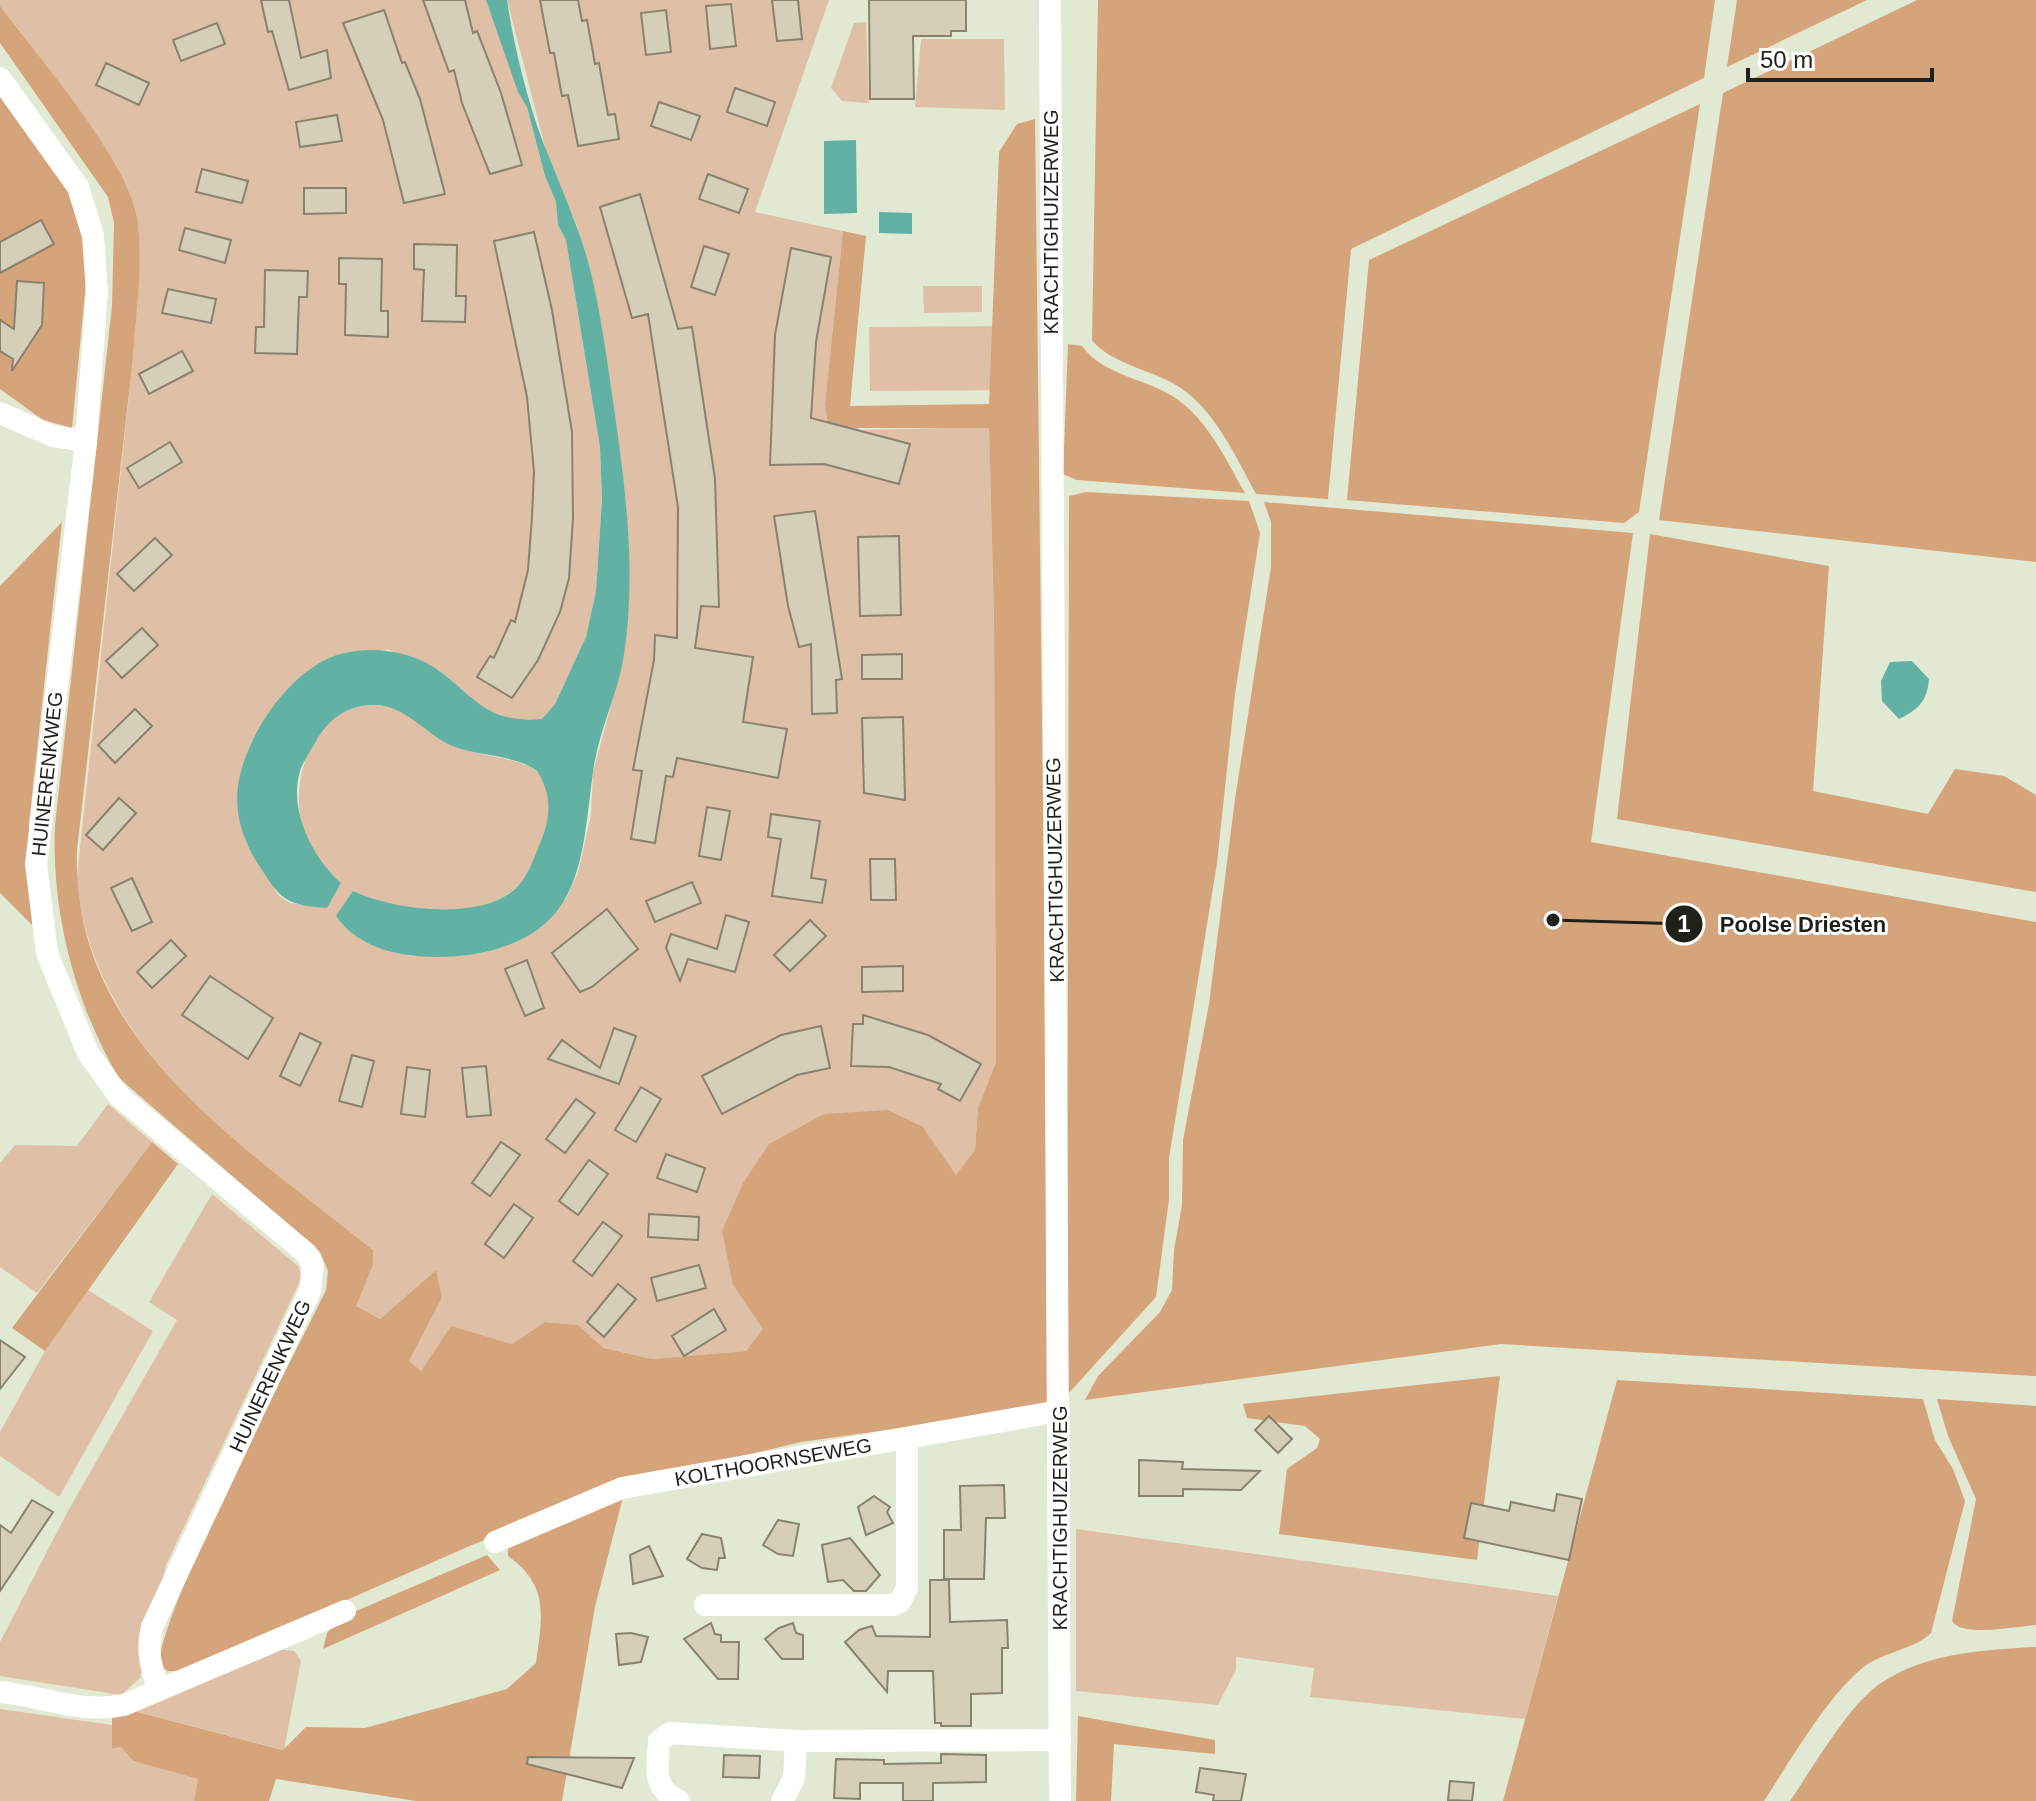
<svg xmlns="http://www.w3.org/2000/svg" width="2036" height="1801" font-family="Arial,sans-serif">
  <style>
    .green { fill: #dfc0a7 }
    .forest { fill: #d6a47a }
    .water { fill: #61b2a5 }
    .building { fill: #d5ceb8; stroke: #89826e; stroke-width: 2 }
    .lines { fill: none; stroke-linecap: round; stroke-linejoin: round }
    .minor { stroke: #fff; stroke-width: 22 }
    .labels { text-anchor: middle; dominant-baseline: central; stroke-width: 6; stroke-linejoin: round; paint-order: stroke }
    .street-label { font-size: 20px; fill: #1f2119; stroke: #fff }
    .leader { fill: none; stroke: #1f2119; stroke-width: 3 }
    .callout-dot { fill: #1f2119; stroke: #fff; stroke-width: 3 }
    .mark-label { font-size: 24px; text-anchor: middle; font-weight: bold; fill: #fff }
    .callout-label { font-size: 22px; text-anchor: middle; font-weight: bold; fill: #1f2119; stroke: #fff; stroke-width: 6; stroke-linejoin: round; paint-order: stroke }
  </style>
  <rect width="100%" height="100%" fill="#e2e9d2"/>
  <g class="green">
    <path d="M 0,0 L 486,0 L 527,107 L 545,176 L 556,202 L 558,225 L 566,240 L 600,447 L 602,500 L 596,591 L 586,637 L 555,704 L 542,719 L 508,719 L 480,708 L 440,671 L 389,650 L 347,652 L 314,666 L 272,712 L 247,752 L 244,838 L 279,896 L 290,903 L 326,908 L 341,883 C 330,873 317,859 310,846 C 282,795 308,705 374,705 C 408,705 435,741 466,750 C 484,756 530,760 540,775 C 553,795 550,818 542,839 C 536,854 529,876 517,887 C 476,923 398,912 353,892 L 372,945 L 410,956 L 457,956 L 485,952 L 514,943 L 566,899 L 578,873 L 591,815 L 593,772 L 623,661 L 629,576 L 628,533 L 600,316 L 577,226 L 546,151 L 507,0 L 829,0 L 755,212 L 843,231 L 825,404 L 860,430 L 989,427 L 994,618 L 996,1062 L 978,1108 L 975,1150 L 956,1176 L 923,1127 L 733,1285 L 764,1330 L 746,1351 L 652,1359 L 604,1348 L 578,1325 L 545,1322 L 512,1344 L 451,1327 L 421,1371 L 409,1361 L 442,1298 L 435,1271 L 380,1319 L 355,1306 L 373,1265 L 373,1250 C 244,1146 103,1062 76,885 L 133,358 C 136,312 143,263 137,217 C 130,163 35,52 0,6 Z"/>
    <path d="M 866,22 L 869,103 L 842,101 L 831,88 L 854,23 Z"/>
    <path d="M 921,39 L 1004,39 L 1005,110 L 915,107 Z"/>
    <path d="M 923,286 L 982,286 L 982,312 L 924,313 Z"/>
    <path d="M 1011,326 L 1011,390 L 870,391 L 869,327 Z"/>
    <path d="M 108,1104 L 152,1142 L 37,1293 L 0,1267 L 0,1163 L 15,1145 L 77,1146 Z"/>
    <path d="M 212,1194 L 298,1266 L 302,1277 L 166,1565 L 140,1678 L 121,1695 L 0,1676 L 0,1642 L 68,1511 L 177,1320 L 149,1302 Z"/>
    <path d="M 88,1290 L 153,1331 L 59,1497 L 0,1456 L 0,1432 L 45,1351 Z"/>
    <path d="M 1076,1529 L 1558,1596 L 1525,1719 L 1310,1697 L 1314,1668 L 1236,1657 L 1236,1670 L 1218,1705 L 1076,1691 Z"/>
    <path d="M 275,1649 L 294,1651 L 301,1661 L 284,1750 L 131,1710 Z"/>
    <path d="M 0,1709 L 112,1725 L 113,1749 L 121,1747 L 133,1761 L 199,1779 L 194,1801 L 0,1801 Z"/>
  </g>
  <g class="forest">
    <path d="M 1098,0 L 1715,0 L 1704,78 L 1351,249 L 1328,499 L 1256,494 C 1237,459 1217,415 1185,391 C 1158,370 1112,366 1092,340 Z"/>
    <path d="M 1737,0 L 1867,0 L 1727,67 Z"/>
    <path d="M 1917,0 L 2036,0 L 2036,562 L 1659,520 L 1723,93 Z"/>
    <path d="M 0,6 C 37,55 128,160 137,217 C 144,262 136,312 133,358 L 77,850 C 70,1039 243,1145 373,1250 L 373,1265 L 356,1306 L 380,1319 L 436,1270 L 442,1298 L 409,1361 L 421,1371 L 451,1326 L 512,1344 L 545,1322 L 578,1325 L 604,1348 L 652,1359 L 746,1351 L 763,1329 L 733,1285 L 722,1231 L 743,1183 L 769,1144 L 824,1114 L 888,1110 L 923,1127 L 956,1175 L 975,1150 L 978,1108 L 996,1062 L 994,618 L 989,428 L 835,428 L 828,424 L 825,404 L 843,231 L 866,236 L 850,406 L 989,404 L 999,152 L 1017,124 L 1035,119 L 1050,1407 L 801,1442 L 626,1483 L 472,1545 L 185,1671 L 168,1671 L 160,1666 C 153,1622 298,1349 326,1290 L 328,1271 L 320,1252 L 119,1078 C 75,1004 51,911 55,825 L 112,306 L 114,223 L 108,197 L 0,43 Z"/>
    <path d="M 0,93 L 85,209 L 90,241 L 72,428 L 43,420 L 0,389 Z"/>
    <path d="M 1700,104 L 1639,512 L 1624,523 L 1347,500 L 1369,260 Z"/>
    <path d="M 1068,344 L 1082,346 C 1103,376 1147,378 1177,399 C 1209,422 1226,460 1245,493 L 1077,480 L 1063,474 Z"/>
    <path d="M 1086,492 L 1249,501 L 1260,533 L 1235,694 L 1217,863 L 1169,1158 L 1169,1199 L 1156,1297 L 1067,1395 L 1069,496 Z"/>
    <path d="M 1264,502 L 1633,533 L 1591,842 L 2036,922 L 2036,1376 L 1501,1344 L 1085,1400 L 1098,1376 L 1160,1312 L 1172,1290 L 1174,1250 L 1182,1205 L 1183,1140 L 1209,1004 L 1235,799 L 1271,567 L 1271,522 Z"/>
    <path d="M 62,522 L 29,824 L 32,925 L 0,893 L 0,586 Z"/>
    <path d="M 1650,534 L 1829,566 L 1813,791 L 1928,814 L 1955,769 L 2004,776 L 2036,795 L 2036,892 L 1617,819 Z"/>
    <path d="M 152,1142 L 178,1164 L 45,1351 L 12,1328 Z"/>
    <path d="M 1500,1376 L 1477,1560 L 1279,1534 L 1287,1469 L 1317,1448 L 1320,1439 L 1305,1426 L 1247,1418 L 1243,1404 Z"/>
    <path d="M 1617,1380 L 1923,1399 L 1935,1440 L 1953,1469 L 1965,1501 L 1931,1633 C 1915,1649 1884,1652 1865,1666 C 1829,1693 1789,1763 1764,1801 L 1503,1801 Z"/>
    <path d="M 1937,1399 L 2036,1406 L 2036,1625 C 2016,1626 1962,1638 1952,1621 L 1976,1499 L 1948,1436 Z"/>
    <path d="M 624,1493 L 595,1607 L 562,1801 L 416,1801 L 276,1779 L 269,1801 L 194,1801 L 198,1779 L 133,1761 L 121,1747 L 112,1749 L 112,1718 L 130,1710 L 283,1750 L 306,1727 L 365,1728 L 507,1689 L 536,1663 C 542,1617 550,1586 508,1556 L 508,1546 Z"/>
    <path d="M 487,1555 L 500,1570 L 323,1649 L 327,1633 L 342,1617 Z"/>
    <path d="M 2036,1647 L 2036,1801 L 1790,1801 C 1812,1769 1849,1704 1881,1683 C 1926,1653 1983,1650 2036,1647 Z"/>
    <path d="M 1078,1716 L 1215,1740 L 1215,1754 L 1114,1744 L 1111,1801 L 1076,1801 Z"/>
  </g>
  <g class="water">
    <path d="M 486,0 L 507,0 C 514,47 529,108 547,152 C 562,190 578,225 589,265 C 601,312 607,360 614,408 C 626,491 637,577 623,661 C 616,698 598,733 593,772 C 581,860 584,935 474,954 C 428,961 365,958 336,916 L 353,891 C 393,910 485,923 519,885 C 529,874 535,855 541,841 C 551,816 552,794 537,771 C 516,755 480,756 455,747 C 428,737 406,705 375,705 C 349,704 328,719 316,741 C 311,750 305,759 301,768 C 287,808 312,857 341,883 L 327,908 C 286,905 281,900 260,867 C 244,843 234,815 238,786 C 245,734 295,661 349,652 C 379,646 418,653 442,673 C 479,702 489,723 542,719 L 555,704 L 586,637 L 596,591 L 602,500 L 600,447 L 566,240 L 558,225 L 556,202 L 545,176 L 527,107 L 518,92 Z"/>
    <path d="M 856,140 L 857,213 L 824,214 L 824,141 Z"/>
    <path d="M 879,212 L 912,213 L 912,234 L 879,233 Z"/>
    <path d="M 1912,661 L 1929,679 C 1927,701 1919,709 1899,719 L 1882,701 L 1881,681 L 1890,662 Z"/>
  </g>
  <g class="building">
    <path d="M 261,0 L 289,0 L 301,58 L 327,50 L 331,78 L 289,90 L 272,31 L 268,32 Z"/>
    <path d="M 423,0 L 465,0 L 473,33 L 477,31 L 501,93 L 522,165 L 490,174 L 462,103 L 454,70 L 449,72 Z"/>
    <path d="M 540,0 L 578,0 L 582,21 L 587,20 L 595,64 L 599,63 L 608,115 L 615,114 L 619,139 L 578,146 L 568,95 L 562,96 L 554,53 L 550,53 Z"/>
    <path d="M 772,0 L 798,0 L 802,39 L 777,41 Z"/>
    <path d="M 869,0 L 966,0 L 966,31 L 951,31 L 951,36 L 913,36 L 914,99 L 870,99 Z"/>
    <path d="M 731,4 L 736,46 L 710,49 L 706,6 Z"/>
    <path d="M 384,10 L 402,63 L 405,62 L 420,99 L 445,194 L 404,203 L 383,120 L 343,23 Z"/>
    <path d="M 666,10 L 671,52 L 646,55 L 641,13 Z"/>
    <path d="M 217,23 L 225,44 L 181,61 L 173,40 Z"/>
    <path d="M 106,63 L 149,83 L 139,105 L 96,85 Z"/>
    <path d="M 735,88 L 775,102 L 767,126 L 727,112 Z"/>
    <path d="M 659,102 L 700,116 L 691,140 L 651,126 Z"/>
    <path d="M 337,115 L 342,141 L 300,147 L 296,122 Z"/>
    <path d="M 202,169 L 248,181 L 242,203 L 196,192 Z"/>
    <path d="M 708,174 L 748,189 L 739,213 L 699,199 Z"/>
    <path d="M 304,188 L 346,188 L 346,213 L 304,214 Z"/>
    <path d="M 640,194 L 678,329 L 692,327 L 715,479 L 719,607 L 701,606 L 695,648 L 753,657 L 743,722 L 787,729 L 778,778 L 677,758 L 673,777 L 666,776 L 655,843 L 631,839 L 642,771 L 633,770 L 654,660 L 655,635 L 677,638 L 678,507 L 648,314 L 632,318 L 600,207 Z"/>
    <path d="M 41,220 L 54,244 L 0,273 L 0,242 Z"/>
    <path d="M 185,228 L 231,240 L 225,263 L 179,250 Z"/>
    <path d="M 534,232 L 552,310 L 572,432 L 573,518 L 569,578 L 560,612 L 538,660 L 512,698 L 477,677 L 490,656 L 494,658 L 511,620 L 515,622 L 528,570 L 532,517 L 534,472 L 527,397 L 494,241 Z"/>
    <path d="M 414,244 L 457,245 L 456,296 L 466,296 L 465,322 L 422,321 L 424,270 L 414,269 Z"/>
    <path d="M 704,246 L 729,254 L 715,295 L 691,287 Z"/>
    <path d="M 791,248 L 831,257 L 816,342 L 811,418 L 910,444 L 899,484 L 824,464 L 770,465 L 775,335 Z"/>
    <path d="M 339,258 L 382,259 L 381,311 L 388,311 L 388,337 L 345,335 L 346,284 L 339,284 Z"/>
    <path d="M 265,270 L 308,271 L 307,297 L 299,297 L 297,354 L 255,353 L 256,327 L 264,327 Z"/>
    <path d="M 17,281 L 44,283 L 42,325 L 12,371 L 13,359 L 0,351 L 0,320 L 14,329 Z"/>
    <path d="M 168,289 L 216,299 L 211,323 L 162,313 Z"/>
    <path d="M 182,351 L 193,371 L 149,394 L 139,374 Z"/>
    <path d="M 170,442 L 182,462 L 139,488 L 127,468 Z"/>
    <path d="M 815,511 L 842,679 L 836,680 L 837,713 L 812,714 L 811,644 L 799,647 L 788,606 L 774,516 Z"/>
    <path d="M 899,536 L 901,615 L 860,616 L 858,537 Z"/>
    <path d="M 155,538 L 172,555 L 134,591 L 117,574 Z"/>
    <path d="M 142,628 L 158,645 L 122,678 L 106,661 Z"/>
    <path d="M 902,654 L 902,679 L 862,679 L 862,655 Z"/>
    <path d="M 135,709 L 152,726 L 115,763 L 98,745 Z"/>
    <path d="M 903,717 L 905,800 L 864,793 L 862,718 Z"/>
    <path d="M 119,798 L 136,813 L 103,850 L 86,835 Z"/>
    <path d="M 707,807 L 730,811 L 721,860 L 699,856 Z"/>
    <path d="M 771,814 L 820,821 L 811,878 L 826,880 L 822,903 L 772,896 L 781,839 L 768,837 Z"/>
    <path d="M 870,859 L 895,859 L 896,900 L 871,900 Z"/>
    <path d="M 132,878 L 152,922 L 132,931 L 111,888 Z"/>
    <path d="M 692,882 L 701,903 L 655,922 L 646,901 Z"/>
    <path d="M 607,909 L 638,949 L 592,987 L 580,992 L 552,953 Z"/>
    <path d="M 726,915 L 749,922 L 735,972 L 688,959 L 680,981 L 666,948 L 671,934 L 717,949 Z"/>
    <path d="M 810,920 L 826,936 L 790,971 L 774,955 Z"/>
    <path d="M 171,940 L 186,956 L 152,988 L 137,972 Z"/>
    <path d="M 527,960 L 544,1008 L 525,1016 L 505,969 Z"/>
    <path d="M 903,966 L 903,991 L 862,992 L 862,967 Z"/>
    <path d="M 210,976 L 273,1018 L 248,1059 L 182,1015 Z"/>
    <path d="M 863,1015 L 928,1035 L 981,1064 L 960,1101 L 938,1089 L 941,1084 L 889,1067 L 851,1066 L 853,1024 L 863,1024 Z"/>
    <path d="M 821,1026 L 830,1068 L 797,1075 L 722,1114 L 702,1076 L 781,1035 Z"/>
    <path d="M 614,1028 L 636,1036 L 619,1084 L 548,1059 L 562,1040 L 600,1068 Z"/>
    <path d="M 300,1033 L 321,1043 L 300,1086 L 280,1076 Z"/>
    <path d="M 352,1055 L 374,1061 L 362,1107 L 339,1101 Z"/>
    <path d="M 486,1066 L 491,1115 L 467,1117 L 462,1068 Z"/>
    <path d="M 407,1067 L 430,1070 L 425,1117 L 401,1114 Z"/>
    <path d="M 641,1087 L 661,1099 L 636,1142 L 615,1130 Z"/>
    <path d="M 576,1099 L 595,1113 L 565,1153 L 546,1139 Z"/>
    <path d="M 501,1142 L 520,1155 L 490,1196 L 472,1183 Z"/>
    <path d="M 666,1154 L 705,1168 L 697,1192 L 657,1178 Z"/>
    <path d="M 589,1160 L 608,1174 L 578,1215 L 559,1201 Z"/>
    <path d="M 514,1204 L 533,1218 L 504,1258 L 485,1244 Z"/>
    <path d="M 649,1214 L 699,1217 L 698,1240 L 648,1237 Z"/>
    <path d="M 603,1222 L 622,1236 L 592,1276 L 573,1261 Z"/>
    <path d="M 699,1265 L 706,1288 L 657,1301 L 651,1278 Z"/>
    <path d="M 618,1284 L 636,1299 L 604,1337 L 587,1322 Z"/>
    <path d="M 714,1309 L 726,1330 L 684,1356 L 672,1336 Z"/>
    <path d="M 0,1340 L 25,1357 L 0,1389 Z"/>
    <path d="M 1269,1416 L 1292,1439 L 1278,1453 L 1255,1430 Z"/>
    <path d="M 1139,1460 L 1183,1462 L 1182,1469 L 1260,1471 L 1241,1490 L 1183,1489 L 1183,1496 L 1139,1496 Z"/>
    <path d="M 1004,1485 L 1005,1518 L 986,1518 L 984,1579 L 944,1579 L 944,1530 L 961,1530 L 960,1486 Z"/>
    <path d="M 1557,1494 L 1582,1499 L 1569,1560 L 1464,1538 L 1471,1503 L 1509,1511 L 1511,1502 L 1554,1511 Z"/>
    <path d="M 874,1496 L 890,1507 L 887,1512 L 893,1523 L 866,1535 L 858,1507 Z"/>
    <path d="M 32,1500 L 53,1512 L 0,1591 L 0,1525 L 11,1533 Z"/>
    <path d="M 778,1520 L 799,1524 L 793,1556 L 778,1554 L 763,1545 Z"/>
    <path d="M 702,1534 L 721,1538 L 725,1558 L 719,1558 L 717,1570 L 702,1568 L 687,1559 Z"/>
    <path d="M 850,1538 L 880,1575 L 866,1591 L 854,1591 L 843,1580 L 828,1582 L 822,1545 Z"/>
    <path d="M 649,1546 L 663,1576 L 633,1584 L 630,1555 Z"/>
    <path d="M 930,1580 L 949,1580 L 950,1622 L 1007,1620 L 1008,1648 L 1002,1648 L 1002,1693 L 971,1694 L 971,1726 L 941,1726 L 941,1723 L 935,1723 L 933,1671 L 888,1671 L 887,1692 L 845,1642 L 859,1630 L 872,1626 L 876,1636 L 930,1637 Z"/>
    <path d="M 711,1623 L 715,1634 L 721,1635 L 721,1642 L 739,1642 L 738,1679 L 718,1679 L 684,1639 Z"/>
    <path d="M 793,1623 L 796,1633 L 803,1635 L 803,1659 L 782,1659 L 765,1639 L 779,1628 Z"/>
    <path d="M 631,1633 L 648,1637 L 641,1662 L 619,1665 L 616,1634 Z"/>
    <path d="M 941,1754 L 986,1755 L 986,1782 L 933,1783 L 933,1801 L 903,1801 L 903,1783 L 860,1783 L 860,1799 L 834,1798 L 836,1759 L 884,1760 L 884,1764 L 941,1763 Z"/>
    <path d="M 724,1755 L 760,1756 L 759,1778 L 723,1777 Z"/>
    <path d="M 528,1757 L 634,1758 L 622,1788 L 527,1764 Z"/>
    <path d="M 1200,1768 L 1246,1774 L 1241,1801 L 1213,1801 L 1214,1795 L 1196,1792 Z"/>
    <path d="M 1450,1781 L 1474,1783 L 1472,1801 L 1448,1800 Z"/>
  </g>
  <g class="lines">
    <g class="minor">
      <path d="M 1050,0 L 1060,1801"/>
      <path d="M 0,78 L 78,187 L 93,236 L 97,292 L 86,441 L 36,864 L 47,953 L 88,1053 L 119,1096 L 307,1254 L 313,1265 L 310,1291 L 152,1627 C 146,1650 151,1667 159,1690"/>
      <path d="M 0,413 L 53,436 L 86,441"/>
      <path d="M 495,1542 L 622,1488 L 1059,1411"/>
      <path d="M 705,1605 L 893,1605 L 900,1602 L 907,1588 L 907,1439"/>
      <path d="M 0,1692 C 42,1696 82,1714 124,1705 L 345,1611"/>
      <path d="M 679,1801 C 652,1788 657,1768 659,1741 L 670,1733 L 796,1741 L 1060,1740"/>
      <path d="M 782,1801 L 794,1778 L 796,1741"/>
    </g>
  </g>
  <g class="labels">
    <g class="street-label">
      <text transform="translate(1051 222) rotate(-90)">KRACHTIGHUIZERWEG</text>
      <text transform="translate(47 774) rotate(-84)">HUINERENKWEG</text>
      <text transform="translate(1055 870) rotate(-91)">KRACHTIGHUIZERWEG</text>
      <text transform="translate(270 1376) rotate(-65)">HUINERENKWEG</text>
      <text transform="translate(773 1462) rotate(-10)">KOLTHOORNSEWEG</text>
      <text transform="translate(1060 1518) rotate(-90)">KRACHTIGHUIZERWEG</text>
    </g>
  </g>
  <path class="leader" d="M1553 920L1684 924"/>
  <g class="callout-dot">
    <circle cx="1553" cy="920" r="8"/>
    <circle cx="1684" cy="924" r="20"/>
  </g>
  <g class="mark-label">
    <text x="1684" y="932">1</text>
  </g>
  <g class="callout-label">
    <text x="1803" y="932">Poolse Driesten</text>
  </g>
  <path d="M1748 68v12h184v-12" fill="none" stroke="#1f2119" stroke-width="4"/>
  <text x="1760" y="68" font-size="24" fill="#1f2119" stroke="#ffffff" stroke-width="6" paint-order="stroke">50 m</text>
</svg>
